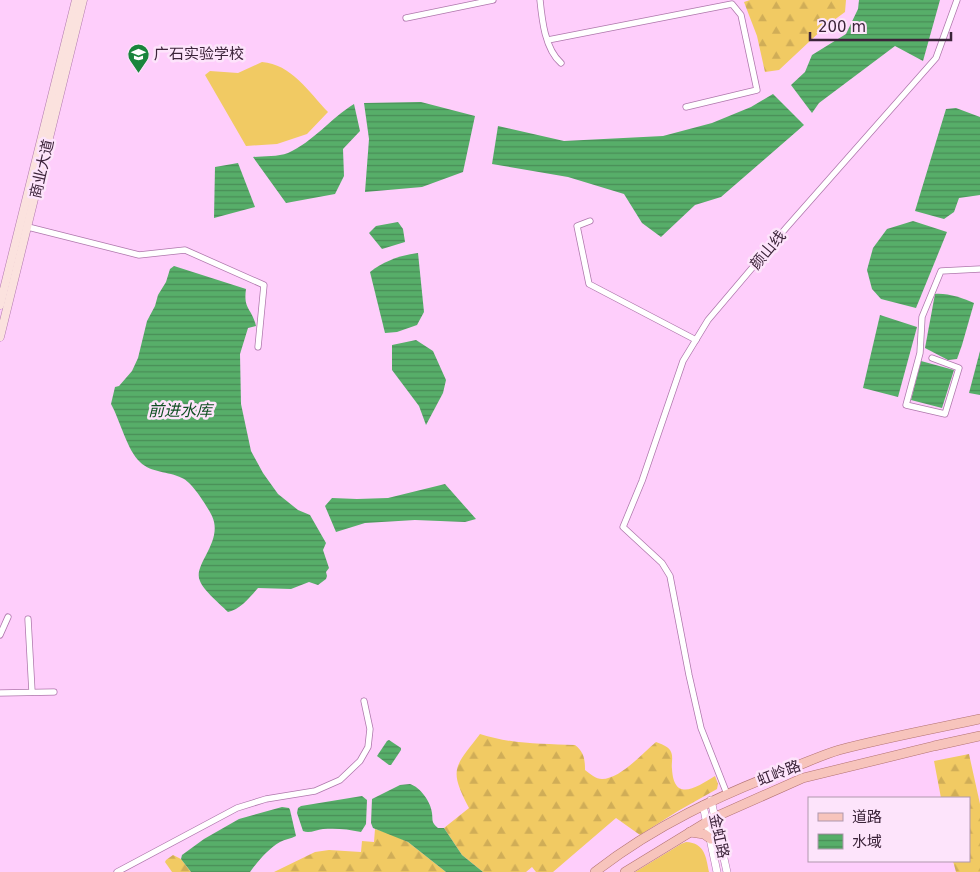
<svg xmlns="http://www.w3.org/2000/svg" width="980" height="872" font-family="'DejaVu Sans','Noto Sans SC',sans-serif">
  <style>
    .grass { fill: #f1ca63 }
    .forest { fill: url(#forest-firs) }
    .water { fill: url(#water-rules) }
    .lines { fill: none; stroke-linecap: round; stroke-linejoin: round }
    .minor-casing { stroke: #af77ac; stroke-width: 7 }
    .tertiary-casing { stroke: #af77ac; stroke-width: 8 }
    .secondary-casing { stroke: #af77ac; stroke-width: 9 }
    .primary-casing { stroke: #b27272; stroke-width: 10 }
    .minor { stroke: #fff; stroke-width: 5.5 }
    .tertiary { stroke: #fff; stroke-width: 7 }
    .secondary { stroke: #fbe2de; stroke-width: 8 }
    .primary { stroke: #f7c4bc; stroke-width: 9 }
    .labels { text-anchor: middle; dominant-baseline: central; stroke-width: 5; stroke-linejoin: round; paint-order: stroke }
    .poi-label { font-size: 15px; fill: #3b2339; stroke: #fde4fb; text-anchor: start }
    .street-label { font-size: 15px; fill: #3b2339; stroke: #fde4fb }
    .water-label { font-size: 16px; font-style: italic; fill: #0f4f22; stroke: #fde4fb }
  </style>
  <defs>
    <pattern id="forest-firs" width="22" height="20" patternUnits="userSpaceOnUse" patternTransform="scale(1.25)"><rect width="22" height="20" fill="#f1ca63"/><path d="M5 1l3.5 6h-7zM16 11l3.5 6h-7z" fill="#d0ad57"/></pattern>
    <pattern id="water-rules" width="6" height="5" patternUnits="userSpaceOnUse" patternTransform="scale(1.25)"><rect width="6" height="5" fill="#57ae69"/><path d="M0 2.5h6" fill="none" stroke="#498d57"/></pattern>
  </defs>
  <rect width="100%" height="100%" fill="#fecefb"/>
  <g class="grass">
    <path d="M 262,62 C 291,64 309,92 328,112 L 307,134 L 277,144 L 246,146 L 205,75 L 210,71 L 238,73 Z"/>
    <path d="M 686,842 C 705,843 706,857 709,872 L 635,872 L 681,844 Z"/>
  </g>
  <g class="forest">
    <path d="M 750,0 L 846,0 L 845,12 L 826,26 L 779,70 L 765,72 L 757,36 L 744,2 Z"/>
    <path d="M 480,734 C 511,744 542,744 575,745 C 584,752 585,759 585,770 C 590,774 596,779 602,779 C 620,779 643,753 656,742 C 661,744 667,746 670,750 C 674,756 671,763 672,769 C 674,804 698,786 715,776 L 718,784 L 717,789 L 678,811 L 640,835 L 616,818 L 553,872 L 536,872 L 532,867 L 526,872 L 483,872 L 462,855 L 444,828 L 469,808 C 448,768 455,767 480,734 Z"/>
    <path d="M 969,754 L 980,804 L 980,872 L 956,872 L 953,861 L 969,861 L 969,798 L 941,798 L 934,761 Z"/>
    <path d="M 375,829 L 391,834 L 408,842 L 446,872 L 274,872 L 315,852 L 329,850 L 361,852 L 362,841 L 374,842 Z"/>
    <path d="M 173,855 L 181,859 L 191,872 L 172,872 L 165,862 L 166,860 Z"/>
  </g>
  <g class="water">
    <path d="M 859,0 L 940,0 L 923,61 L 895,46 L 819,103 L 812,113 L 791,85 L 805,72 L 812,55 L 846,34 L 858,9 Z"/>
    <path d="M 773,94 L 804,125 L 721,197 L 695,205 L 661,237 L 642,223 L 624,194 L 568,177 L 492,164 L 498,126 L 564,141 L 663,136 L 712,123 L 751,107 Z"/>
    <path d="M 421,102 L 475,116 L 463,172 L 422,187 L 365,192 L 369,139 L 364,103 Z"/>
    <path d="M 354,104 L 360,131 L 343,149 L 344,176 L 335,194 L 286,203 L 253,157 C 263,156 278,157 288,153 C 313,142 331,118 354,104 Z"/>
    <path d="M 956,108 L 980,117 L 980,195 L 959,198 L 954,212 L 944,219 L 915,211 L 946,109 Z"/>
    <path d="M 238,163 L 255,207 L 214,218 L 215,167 Z"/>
    <path d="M 913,221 L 947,232 L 916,308 L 881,299 L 872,289 L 867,270 L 873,248 L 887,229 Z"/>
    <path d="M 398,222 L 403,229 L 405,242 L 382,249 L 369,233 L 376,226 Z"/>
    <path d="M 418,253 L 424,312 L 417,325 L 397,332 L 385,333 L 370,272 C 384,261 401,255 418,253 Z"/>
    <path d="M 174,266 L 246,289 C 243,310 252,308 256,326 L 248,328 L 240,354 L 241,404 L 251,451 L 263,473 L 278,494 L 298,510 L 310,515 L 326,543 L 323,550 L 329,568 L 326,572 L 327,576 L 326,579 L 318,585 L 309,582 L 291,589 L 258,588 C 250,597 240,610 228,612 C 220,604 204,591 200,581 C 192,565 224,542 212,516 C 207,506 192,482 182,478 C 168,471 151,473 140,462 C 127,450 120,420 111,404 L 115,387 L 119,386 L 132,371 L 138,358 L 147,321 L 155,306 L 158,295 L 166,282 L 170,269 Z"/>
    <path d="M 935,294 C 948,293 962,298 974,303 L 962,345 L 957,359 L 948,360 L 925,348 Z"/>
    <path d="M 880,315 L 917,327 L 898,397 L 863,388 Z"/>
    <path d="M 416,340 L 433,351 L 446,380 L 443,393 L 426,425 L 419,406 L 392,370 L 392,345 Z"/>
    <path d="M 980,351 L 980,395 L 969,393 Z"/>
    <path d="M 921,361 L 954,370 L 942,408 L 911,400 Z"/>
    <path d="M 445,484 L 476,519 L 465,522 L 415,520 L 365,523 L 336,532 L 325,506 L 332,498 L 357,499 L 388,498 Z"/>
    <path d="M 389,740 L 401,748 L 401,750 L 391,765 L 389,765 L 377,756 L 387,741 Z"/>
    <path d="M 410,784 C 420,787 431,802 432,813 C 433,821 431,822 438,828 L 444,828 L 462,855 L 483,872 L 446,872 L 408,842 L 373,828 L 371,823 L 372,799 L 400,785 Z"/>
    <path d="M 362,796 L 367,800 L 366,824 L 361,832 C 348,829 336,828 323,829 C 316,830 309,834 303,831 L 297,813 L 298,808 L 301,806 Z"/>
    <path d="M 282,807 L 289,808 L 290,810 L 296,836 C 291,839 285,839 280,842 C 268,849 258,861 250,872 L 191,872 L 181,859 L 182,855 L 204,839 L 239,819 Z"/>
  </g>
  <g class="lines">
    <defs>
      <g id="minor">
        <path d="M 540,0 C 542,20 545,49 561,63"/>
        <path d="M 406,18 L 493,0"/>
        <path d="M 548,40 L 732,4 L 741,15 L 757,90 L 686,107"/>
        <path d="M 590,221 L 577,226 L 589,284 L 696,340"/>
        <path d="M 28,227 L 139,255 L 185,250 L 264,285 L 258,347"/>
        <path d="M 932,358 L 959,368 L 945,414 L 906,405 L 920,353 L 922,317 L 941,271 L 980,269"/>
        <path d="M 28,619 L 32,692"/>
        <path d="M 0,635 L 8,617"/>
        <path d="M 0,693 L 54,692"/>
        <path d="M 727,794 L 701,728 L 689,675 L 670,576 L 662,563 L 623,527 L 642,481 L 683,361 L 708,320 L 786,228 L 936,58 L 957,0"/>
        <path d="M 117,872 L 237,808 L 266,799 L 315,791 L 340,780 L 360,761 L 368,747 L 370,729 L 364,701"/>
      </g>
      <g id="tertiary">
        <path d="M 711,800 L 727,872"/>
        <path d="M 703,805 L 717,872"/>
      </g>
      <g id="secondary">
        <path d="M 0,305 L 76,0"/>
        <path d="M 0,337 L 83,0"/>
      </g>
      <g id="primary">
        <path d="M 690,832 L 704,834 L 711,839"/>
        <path d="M 595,872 C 654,826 720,795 789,769 C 805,763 822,755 839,750 C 885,738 933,729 980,719"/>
        <path d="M 625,872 L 715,817 L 803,778 L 934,746 L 980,736"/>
      </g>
    </defs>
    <use href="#minor" class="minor-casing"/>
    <use href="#tertiary" class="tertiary-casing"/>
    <use href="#secondary" class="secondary-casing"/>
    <use href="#primary" class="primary-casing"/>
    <use href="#minor" class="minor"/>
    <use href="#tertiary" class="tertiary"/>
    <use href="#secondary" class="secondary"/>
    <use href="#primary" class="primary"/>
  </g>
  <defs>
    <symbol id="school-pin" viewBox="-11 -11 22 30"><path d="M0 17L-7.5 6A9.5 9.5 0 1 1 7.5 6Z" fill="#19853c" stroke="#fde4fb"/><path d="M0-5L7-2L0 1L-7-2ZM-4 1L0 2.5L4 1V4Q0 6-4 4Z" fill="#fff"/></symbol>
  </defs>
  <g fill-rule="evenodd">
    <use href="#school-pin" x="126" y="42" width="25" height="34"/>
  </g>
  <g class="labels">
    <g class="poi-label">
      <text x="154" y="54">广石实验学校</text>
    </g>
    <g class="street-label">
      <text transform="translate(42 169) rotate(-77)">商业大道</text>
      <text transform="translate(768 250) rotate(-50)">颜山线</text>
      <text transform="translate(779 773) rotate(-21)">虹岭路</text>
      <text transform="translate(719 836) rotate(78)">金虹路</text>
    </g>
    <g class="water-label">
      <text x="180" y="410">前进水库</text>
    </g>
  </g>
  <rect x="808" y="797" width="162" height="65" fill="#fde4fb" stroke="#af97ad"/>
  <rect x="818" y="813" width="25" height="8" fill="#f7c4bc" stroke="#af97ad"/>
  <text x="852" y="822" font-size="15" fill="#3b2339">道路</text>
  <rect x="818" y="834" width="25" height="15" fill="url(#water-rules)" stroke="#af97ad"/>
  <text x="852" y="847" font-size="15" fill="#3b2339">水域</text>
  <path d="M810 32v8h141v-8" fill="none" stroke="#3b2339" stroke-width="2.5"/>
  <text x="818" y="32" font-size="15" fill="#3b2339" stroke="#fde4fb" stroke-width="4" paint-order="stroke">200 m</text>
</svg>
